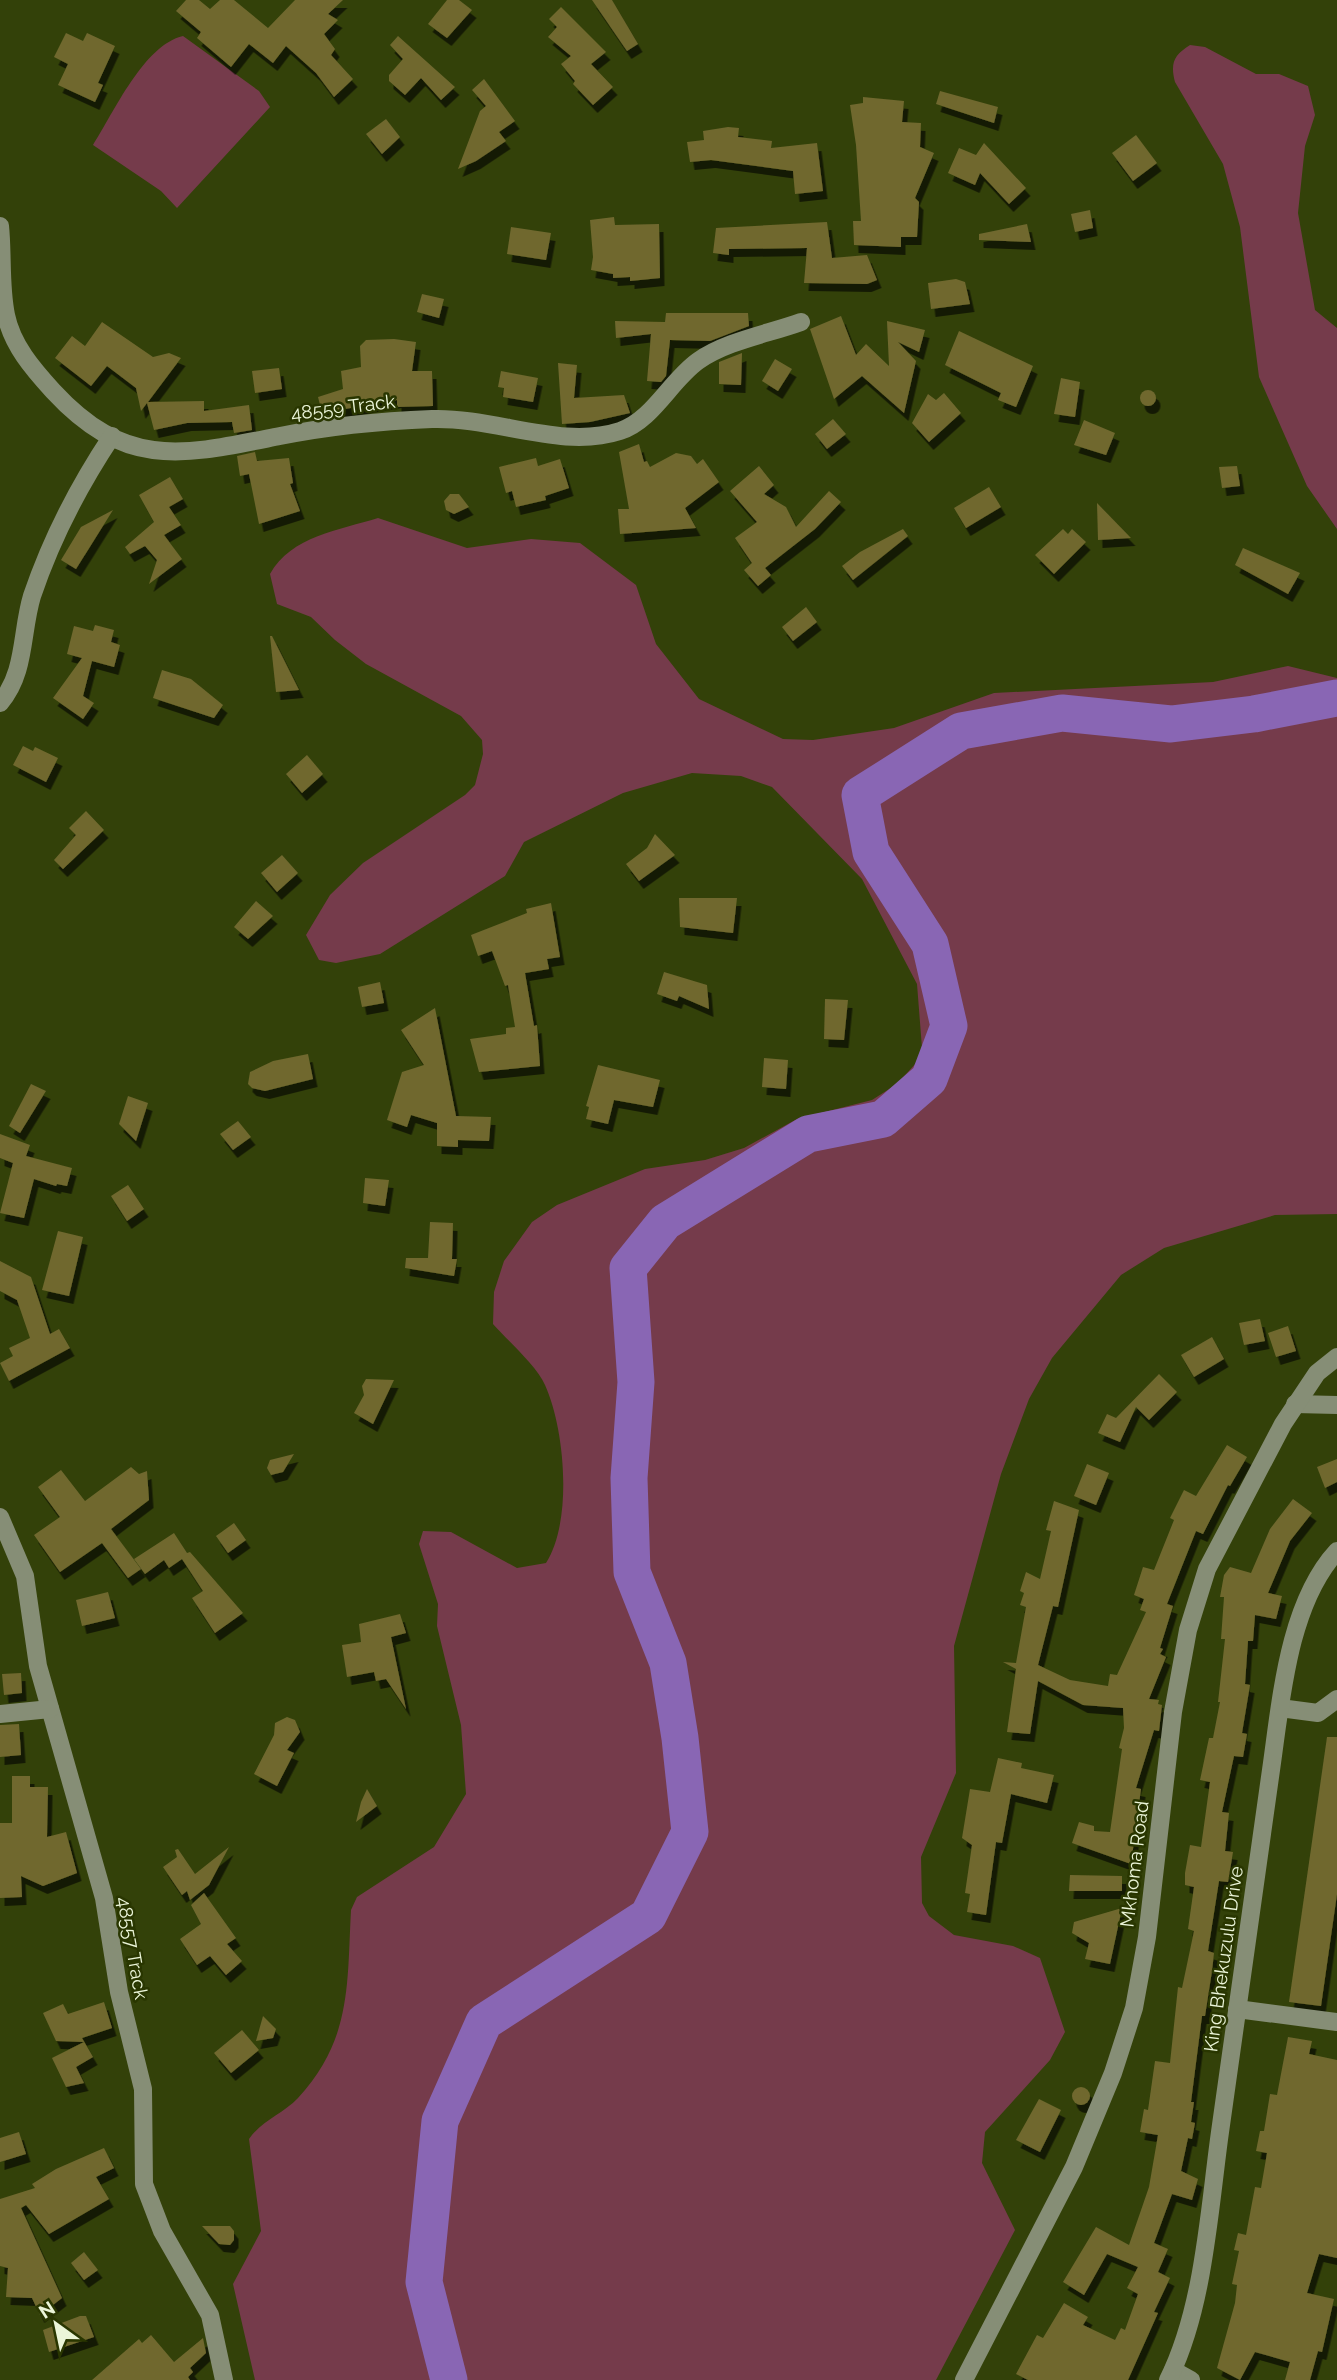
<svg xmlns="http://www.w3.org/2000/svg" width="1337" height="2380" font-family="Raleway,sans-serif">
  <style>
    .green { fill: #753b4b }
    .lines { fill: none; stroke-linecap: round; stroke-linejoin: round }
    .river { stroke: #8966b4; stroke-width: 37 }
    .building { fill: #6f682f; filter: url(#shadow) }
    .minor { stroke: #868e76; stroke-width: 18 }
    .labels { text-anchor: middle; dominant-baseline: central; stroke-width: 5; stroke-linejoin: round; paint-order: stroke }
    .street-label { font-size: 19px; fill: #ebf5d8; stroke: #293600 }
  </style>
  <defs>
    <filter id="shadow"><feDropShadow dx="4.5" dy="8" stdDeviation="0" flood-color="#0009"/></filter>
  </defs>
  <rect width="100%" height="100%" fill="#334109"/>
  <g class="green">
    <path d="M 183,36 L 259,91 L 270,107 L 177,208 L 161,191 L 93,145 C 114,112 144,45 183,36 Z"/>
    <path d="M 1190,45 L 1205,47 L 1256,74 L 1279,74 L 1308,86 L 1315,115 L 1305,146 L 1298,213 L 1315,310 L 1337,328 L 1337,529 L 1307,486 L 1259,377 L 1240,227 L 1223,164 L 1175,82 C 1170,63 1174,55 1190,45 Z"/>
    <path d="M 378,518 L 467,548 L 531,539 L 580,543 L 636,585 L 656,644 L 699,699 L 783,739 L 813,740 L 894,728 L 994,693 L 1213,682 L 1288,666 L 1337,678 L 1337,1214 L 1275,1215 L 1164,1248 L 1121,1275 L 1052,1358 L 1029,1399 L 1001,1474 L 954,1646 L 956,1773 L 921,1857 L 922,1903 L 929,1916 L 954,1935 L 1013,1946 L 1040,1958 L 1065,2032 L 1050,2060 L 985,2132 L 982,2163 L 1015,2230 L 936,2380 L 255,2380 L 233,2284 L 261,2231 L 249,2139 C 262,2120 283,2114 298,2098 C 352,2039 347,1985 351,1910 L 357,1897 L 434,1847 L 466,1794 L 461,1725 L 437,1626 L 438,1604 L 419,1544 L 423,1531 L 451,1532 L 517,1568 L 546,1563 C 573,1521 565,1429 545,1385 C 537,1366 507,1340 493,1324 L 494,1292 L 504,1261 L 532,1222 L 557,1205 L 645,1169 L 705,1160 L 744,1148 L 797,1119 L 872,1100 L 897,1084 L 917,1062 L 922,1048 L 917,984 L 862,879 L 772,787 L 741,776 L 692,773 L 623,793 L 524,842 L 505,876 L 380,954 L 336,963 L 319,960 L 306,935 L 330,895 L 363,863 L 465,795 L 475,785 L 483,754 L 482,740 L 461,716 L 366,664 L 335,640 L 311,617 L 277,604 L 270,574 C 291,536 340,530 378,518 Z"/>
  </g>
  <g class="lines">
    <path class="river" d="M 449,2380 L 424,2282 L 440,2121 L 484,2022 L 648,1916 L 690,1832 L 680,1738 L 668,1663 L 632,1572 L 629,1478 L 636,1382 L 628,1268 L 665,1222 L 808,1134 L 883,1119 L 929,1079 L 949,1026 L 930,944 L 871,852 L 860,795 L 961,731 L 1062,713 L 1171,724 L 1254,714 L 1337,698"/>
  </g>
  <g class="building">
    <path d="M 186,0 L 199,0 L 210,9 L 220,0 L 234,0 L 268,28 L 295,0 L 343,0 L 328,14 L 338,20 L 324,34 L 335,49 L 331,55 L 353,79 L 334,97 L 316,73 L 286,46 L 273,63 L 249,44 L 231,67 L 197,38 L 201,32 L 176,11 Z"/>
    <path d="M 447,0 L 459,0 L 472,10 L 447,38 L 428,24 Z"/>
    <path d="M 592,0 L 612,0 L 638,44 L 627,51 Z"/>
    <path d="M 561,7 L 606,52 L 591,64 L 613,87 L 593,105 L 573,84 L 575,81 L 561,64 L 571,56 L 548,37 L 557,27 L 549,19 Z"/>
    <path d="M 66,33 L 83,41 L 87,33 L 115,46 L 98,83 L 103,85 L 95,102 L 58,85 L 68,64 L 54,57 Z"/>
    <path d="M 398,36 L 455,87 L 441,100 L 421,78 L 405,95 L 389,81 L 389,75 L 403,59 L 390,45 Z"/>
    <path d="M 484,79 L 515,121 L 499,132 L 506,141 L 476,161 L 458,169 L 480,111 L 486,106 L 472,90 Z"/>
    <path d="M 940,91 L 998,107 L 994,123 L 936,104 Z"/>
    <path d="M 863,97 L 904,101 L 902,122 L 921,123 L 920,147 L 934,153 L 915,198 L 919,202 L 917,237 L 901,237 L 901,247 L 854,245 L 853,221 L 861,221 L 856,145 L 850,105 L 863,103 Z"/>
    <path d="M 386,119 L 400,137 L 382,154 L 366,134 Z"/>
    <path d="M 728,127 L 739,128 L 738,137 L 772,141 L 771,148 L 817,143 L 823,191 L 795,194 L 793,171 L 711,160 L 690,162 L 687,142 L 704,140 L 703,131 Z"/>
    <path d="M 1136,135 L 1157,163 L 1133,181 L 1112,153 Z"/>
    <path d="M 984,143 L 1026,188 L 1009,204 L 980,173 L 975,185 L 948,173 L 959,148 L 976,155 Z"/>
    <path d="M 1090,210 L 1093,228 L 1075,232 L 1071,214 Z"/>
    <path d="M 614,217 L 615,225 L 659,224 L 660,278 L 630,281 L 630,277 L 613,278 L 613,274 L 591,270 L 593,257 L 590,220 Z"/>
    <path d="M 827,222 L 832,258 L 867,255 L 877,280 L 867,284 L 804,283 L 807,248 L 729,249 L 729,255 L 713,253 L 716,228 Z"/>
    <path d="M 1027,224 L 1031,242 L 979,240 L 979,234 Z"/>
    <path d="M 511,227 L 551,233 L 546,260 L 507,254 Z"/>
    <path d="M 956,279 L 965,282 L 970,304 L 931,309 L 928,283 Z"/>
    <path d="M 422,294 L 444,299 L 439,318 L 417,312 Z"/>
    <path d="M 666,313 L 748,313 L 749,326 L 710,341 L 670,340 L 666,376 L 661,382 L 647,381 L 651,334 L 616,338 L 615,321 L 665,322 Z"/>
    <path d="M 841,316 L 856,355 L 866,344 L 889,366 L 887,321 L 925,330 L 919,352 L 898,342 L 916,361 L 904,413 L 862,376 L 834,399 L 810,329 Z"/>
    <path d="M 102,322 L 153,357 L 169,353 L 181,358 L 148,402 L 204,401 L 204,411 L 249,405 L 252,430 L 234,433 L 232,422 L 187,423 L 154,430 L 147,403 L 141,411 L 136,388 L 107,366 L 91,386 L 55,358 L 72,336 L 85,346 Z"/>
    <path d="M 959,331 L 1033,366 L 1016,407 L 998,400 L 1001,393 L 945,365 Z"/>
    <path d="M 394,339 L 416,342 L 412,371 L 432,371 L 433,406 L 397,407 L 397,400 L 322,413 L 318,397 L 343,389 L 341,371 L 361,367 L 360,346 L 366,340 Z"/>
    <path d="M 742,353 L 741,385 L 719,384 L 719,362 Z"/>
    <path d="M 775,359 L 792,369 L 778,391 L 762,381 Z"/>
    <path d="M 558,363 L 577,365 L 574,398 L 624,395 L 630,413 L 590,422 L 562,424 Z"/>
    <path d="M 279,368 L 282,389 L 255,393 L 252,371 Z"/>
    <path d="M 501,371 L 538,378 L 533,402 L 503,397 L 504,388 L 498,387 Z"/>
    <path d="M 1061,378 L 1080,382 L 1075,417 L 1054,414 Z"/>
    <circle cx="1148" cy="398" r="8"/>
    <path d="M 944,393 L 961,413 L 929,442 L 912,423 L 928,394 L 936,400 Z"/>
    <path d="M 833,419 L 846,434 L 827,449 L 815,434 Z"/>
    <path d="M 1084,420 L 1115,433 L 1106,455 L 1074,445 Z"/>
    <path d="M 639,444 L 644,462 L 647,461 L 650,467 L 676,453 L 691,456 L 697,464 L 703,459 L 719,482 L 685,508 L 696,528 L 620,534 L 618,509 L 629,509 L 619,452 Z"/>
    <path d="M 255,452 L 257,461 L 289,458 L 293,483 L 290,484 L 300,511 L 259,524 L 249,474 L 240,476 L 237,456 Z"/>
    <path d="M 536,458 L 538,466 L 560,459 L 569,488 L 545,496 L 546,500 L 516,507 L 512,491 L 506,493 L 499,467 Z"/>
    <path d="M 759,466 L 774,485 L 764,494 L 786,507 L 796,527 L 829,491 L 841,502 L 815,529 L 765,568 L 771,575 L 758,586 L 744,570 L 752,563 L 735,538 L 757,522 L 730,491 Z"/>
    <path d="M 1237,466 L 1240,486 L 1222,488 L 1219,467 Z"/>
    <path d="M 170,477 L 183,499 L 169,507 L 181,525 L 164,535 L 182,559 L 149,584 L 157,560 L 145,546 L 130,554 L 125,547 L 154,522 L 139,495 Z"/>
    <path d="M 989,487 L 1001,507 L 966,528 L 954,508 Z"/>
    <path d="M 450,494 L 459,494 L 469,507 L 454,514 L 446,510 L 444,501 Z"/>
    <path d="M 1097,503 L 1131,538 L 1098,540 Z"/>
    <path d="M 113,510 L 76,569 L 61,560 L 81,527 Z"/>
    <path d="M 903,529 L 908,536 L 853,580 L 842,566 L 860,552 Z"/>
    <path d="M 1063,529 L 1068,534 L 1072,529 L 1086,542 L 1054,574 L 1035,555 Z"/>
    <path d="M 1243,548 L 1300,573 L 1288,594 L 1235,565 Z"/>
    <path d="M 806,607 L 817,622 L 793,641 L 782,627 Z"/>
    <path d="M 95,625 L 114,630 L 111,642 L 120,645 L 114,667 L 92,661 L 83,696 L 94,703 L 83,719 L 53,698 L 82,658 L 67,654 L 74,626 L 93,631 Z"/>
    <path d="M 270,636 L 272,636 L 299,690 L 276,692 Z"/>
    <path d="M 162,670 L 191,679 L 223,705 L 214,718 L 153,698 Z"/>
    <path d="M 23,746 L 33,751 L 35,747 L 58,758 L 46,782 L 13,765 Z"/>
    <path d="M 307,755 L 323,774 L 302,793 L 286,774 Z"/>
    <path d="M 86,811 L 104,830 L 63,869 L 54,860 L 76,835 L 69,828 Z"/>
    <path d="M 655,834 L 675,855 L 639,881 L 626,864 L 647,848 Z"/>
    <path d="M 282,855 L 298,873 L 277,892 L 261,873 Z"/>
    <path d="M 679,898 L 737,898 L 733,933 L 680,927 Z"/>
    <path d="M 256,901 L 273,916 L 248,939 L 234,927 Z"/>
    <path d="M 551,903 L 560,957 L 547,959 L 549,969 L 525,973 L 534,1026 L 537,1025 L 540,1066 L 479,1072 L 470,1039 L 506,1034 L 506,1028 L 515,1027 L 508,985 L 505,986 L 492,951 L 478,956 L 471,935 L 527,913 L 526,909 Z"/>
    <path d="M 664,972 L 707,985 L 709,1009 L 679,996 L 677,1001 L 657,994 Z"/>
    <path d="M 380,982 L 384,1003 L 362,1007 L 358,987 Z"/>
    <path d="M 825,999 L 848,1000 L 844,1040 L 824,1039 Z"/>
    <path d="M 435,1008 L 456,1116 L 491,1117 L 489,1141 L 458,1140 L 458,1147 L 437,1146 L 437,1123 L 411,1115 L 407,1127 L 387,1120 L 402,1072 L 424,1065 L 401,1030 Z"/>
    <path d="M 308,1054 L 313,1079 L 265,1091 L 252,1088 L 248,1084 L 250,1072 L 273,1061 Z"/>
    <path d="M 764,1058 L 788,1060 L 786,1089 L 762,1087 Z"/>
    <path d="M 598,1065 L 660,1080 L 653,1107 L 614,1100 L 608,1124 L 586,1119 L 589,1107 L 586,1106 Z"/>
    <path d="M 31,1084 L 46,1091 L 20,1133 L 9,1126 Z"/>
    <path d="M 128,1096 L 148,1103 L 136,1141 L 119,1124 Z"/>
    <path d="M 238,1121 L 251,1137 L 233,1150 L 220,1134 Z"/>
    <path d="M 0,1134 L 30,1145 L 26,1156 L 72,1168 L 67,1186 L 57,1184 L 56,1186 L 34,1179 L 24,1218 L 0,1213 L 13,1163 L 0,1158 Z"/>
    <path d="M 365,1178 L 389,1180 L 385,1206 L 363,1203 Z"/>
    <path d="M 128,1185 L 144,1209 L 127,1221 L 111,1196 Z"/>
    <path d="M 430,1222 L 453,1223 L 452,1259 L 457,1259 L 454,1276 L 405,1268 L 406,1258 L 428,1258 Z"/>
    <path d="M 58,1231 L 83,1237 L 69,1296 L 42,1290 Z"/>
    <path d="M 0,1261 L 31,1277 L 50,1334 L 59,1329 L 70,1348 L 9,1381 L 0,1363 L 13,1356 L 9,1348 L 30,1338 L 17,1300 L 0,1291 Z"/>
    <path d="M 1260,1319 L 1265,1341 L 1244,1345 L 1239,1323 Z"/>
    <path d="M 1288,1326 L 1296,1351 L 1276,1357 L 1268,1333 Z"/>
    <path d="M 1212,1337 L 1224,1359 L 1194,1377 L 1181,1355 Z"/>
    <path d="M 1159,1374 L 1177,1392 L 1149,1420 L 1136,1407 L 1120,1442 L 1098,1433 L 1107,1414 L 1116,1418 Z"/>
    <path d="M 366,1379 L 394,1380 L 373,1424 L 354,1413 L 364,1395 L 362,1386 Z"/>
    <path d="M 1227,1445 L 1247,1457 L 1230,1486 L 1228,1485 L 1203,1534 L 1196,1531 L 1167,1604 L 1173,1606 L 1160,1648 L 1163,1649 L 1160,1654 L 1166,1657 L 1149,1699 L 1159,1700 L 1158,1704 L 1162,1705 L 1159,1731 L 1154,1730 L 1136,1788 L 1141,1789 L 1131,1864 L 1072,1843 L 1079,1822 L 1094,1826 L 1094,1831 L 1110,1832 L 1122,1749 L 1119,1748 L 1124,1728 L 1123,1708 L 1083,1705 L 1038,1681 L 1030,1734 L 1007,1732 L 1016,1669 L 1003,1662 L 1016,1663 L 1026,1607 L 1020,1605 L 1024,1593 L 1020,1591 L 1026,1572 L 1040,1579 L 1051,1531 L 1046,1530 L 1054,1501 L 1079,1510 L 1058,1607 L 1053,1606 L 1038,1665 L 1070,1680 L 1108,1686 L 1110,1674 L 1117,1675 L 1146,1612 L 1140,1610 L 1144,1599 L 1134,1595 L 1143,1567 L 1154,1570 L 1174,1520 L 1170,1518 L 1184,1490 L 1196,1496 Z"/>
    <path d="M 294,1454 L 283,1472 L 271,1475 L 267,1468 L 270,1460 Z"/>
    <path d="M 1337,1459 L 1337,1482 L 1325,1488 L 1317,1467 Z"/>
    <path d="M 1087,1464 L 1109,1473 L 1096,1505 L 1074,1496 Z"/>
    <path d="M 131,1467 L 139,1474 L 147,1471 L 149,1500 L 111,1529 L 141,1569 L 128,1578 L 102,1543 L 60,1572 L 34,1535 L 60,1517 L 38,1487 L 61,1470 L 85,1501 Z"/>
    <path d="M 1293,1499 L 1312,1513 L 1290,1541 L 1268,1593 L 1282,1596 L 1276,1619 L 1255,1615 L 1253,1641 L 1248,1641 L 1245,1684 L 1250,1685 L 1242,1733 L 1247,1734 L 1243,1757 L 1234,1756 L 1222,1812 L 1229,1813 L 1225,1851 L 1233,1852 L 1228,1882 L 1219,1881 L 1208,1951 L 1214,1953 L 1212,1971 L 1205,2016 L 1202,2016 L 1191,2102 L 1194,2102 L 1191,2122 L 1195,2123 L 1192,2139 L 1188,2138 L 1181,2171 L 1198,2179 L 1192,2200 L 1172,2194 L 1154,2243 L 1168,2249 L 1158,2272 L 1170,2278 L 1154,2312 L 1158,2313 L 1128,2380 L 1028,2380 L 1016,2374 L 1037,2335 L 1043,2338 L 1064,2303 L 1088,2317 L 1083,2325 L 1115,2340 L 1121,2328 L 1125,2330 L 1138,2294 L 1127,2288 L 1138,2267 L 1107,2254 L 1084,2295 L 1063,2282 L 1096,2227 L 1129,2245 L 1149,2187 L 1158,2135 L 1140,2132 L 1144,2109 L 1148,2110 L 1155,2061 L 1170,2063 L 1178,1987 L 1182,1988 L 1194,1931 L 1188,1929 L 1194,1887 L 1185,1885 L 1185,1873 L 1190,1845 L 1201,1847 L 1210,1782 L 1200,1780 L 1209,1738 L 1213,1738 L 1220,1702 L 1218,1702 L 1225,1639 L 1221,1639 L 1224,1597 L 1220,1597 L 1224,1575 L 1230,1567 L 1251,1573 L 1270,1529 Z"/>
    <path d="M 234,1523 L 246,1540 L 228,1553 L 216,1536 Z"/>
    <path d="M 174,1533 L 187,1553 L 190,1552 L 243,1613 L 215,1633 L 192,1598 L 203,1591 L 182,1559 L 169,1568 L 164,1560 L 145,1574 L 134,1559 Z"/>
    <path d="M 108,1592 L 115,1618 L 82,1626 L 76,1600 Z"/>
    <path d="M 400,1614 L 406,1633 L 391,1637 L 406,1709 L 386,1679 L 376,1681 L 374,1672 L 347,1677 L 342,1645 L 361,1642 L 359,1624 Z"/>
    <path d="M 21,1673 L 22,1693 L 4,1695 L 2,1674 Z"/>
    <path d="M 287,1717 L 295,1720 L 300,1732 L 287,1750 L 294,1753 L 277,1786 L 254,1774 L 274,1735 L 275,1723 Z"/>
    <path d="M 19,1724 L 21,1755 L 0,1757 L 0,1725 Z"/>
    <path d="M 1327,1737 L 1337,1737 L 1337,1894 L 1321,2006 L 1289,2002 Z"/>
    <path d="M 998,1758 L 1022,1763 L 1021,1768 L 1054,1775 L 1047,1803 L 1011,1794 L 1002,1843 L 996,1842 L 986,1915 L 967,1912 L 970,1894 L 965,1893 L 972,1845 L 962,1838 L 970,1789 L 990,1792 Z"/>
    <path d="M 12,1776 L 30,1776 L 30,1787 L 48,1787 L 47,1837 L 66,1832 L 77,1873 L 43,1886 L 21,1876 L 22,1897 L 0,1898 L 0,1823 L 12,1823 Z"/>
    <path d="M 367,1789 L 377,1806 L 356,1822 L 361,1802 Z"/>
    <path d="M 229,1847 L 209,1885 L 190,1900 L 187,1891 L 182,1895 L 163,1867 L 177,1857 L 175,1850 L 178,1849 L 195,1874 Z"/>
    <path d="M 1070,1875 L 1122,1876 L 1122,1891 L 1069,1891 Z"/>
    <path d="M 204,1893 L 236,1938 L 227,1944 L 242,1961 L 226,1975 L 210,1956 L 197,1965 L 180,1939 L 201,1924 L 191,1905 Z"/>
    <path d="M 1122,1908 L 1110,1964 L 1085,1959 L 1089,1943 L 1072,1933 L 1074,1922 Z"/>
    <path d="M 104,2002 L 112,2028 L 82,2038 L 93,2057 L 76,2067 L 84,2083 L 66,2087 L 52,2058 L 84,2042 L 56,2041 L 43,2013 L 63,2004 L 68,2014 Z"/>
    <path d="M 263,2016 L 276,2029 L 273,2038 L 256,2041 Z"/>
    <path d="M 242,2030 L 259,2050 L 231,2073 L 214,2053 Z"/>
    <path d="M 1288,2037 L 1312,2041 L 1309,2054 L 1337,2060 L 1337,2258 L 1319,2254 L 1307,2293 L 1334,2299 L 1322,2352 L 1318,2351 L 1310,2380 L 1285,2380 L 1290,2362 L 1255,2352 L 1240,2380 L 1217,2368 L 1235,2303 L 1237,2285 L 1232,2284 L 1239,2251 L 1234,2250 L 1238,2233 L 1246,2235 L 1255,2187 L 1261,2188 L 1267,2153 L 1256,2151 L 1260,2131 L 1264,2131 L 1270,2094 L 1277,2095 Z"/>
    <circle cx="1081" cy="2096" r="9"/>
    <path d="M 1039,2099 L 1061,2110 L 1040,2152 L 1016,2140 Z"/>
    <path d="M 19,2132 L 26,2154 L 0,2162 L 0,2138 Z"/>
    <path d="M 104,2148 L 114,2168 L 96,2177 L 109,2199 L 49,2234 L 26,2205 L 21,2208 L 62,2298 L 40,2315 L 32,2298 L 6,2297 L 8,2268 L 0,2266 L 0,2199 L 35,2188 L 32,2184 L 56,2169 Z"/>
    <path d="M 202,2226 L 230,2226 L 234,2231 L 234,2240 L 230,2245 L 219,2244 Z"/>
    <path d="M 84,2252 L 98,2270 L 84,2280 L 71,2263 Z"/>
    <path d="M 80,2316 L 86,2316 L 94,2337 L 49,2352 L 43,2330 Z"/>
    <path d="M 151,2335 L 174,2362 L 203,2338 L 206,2353 L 190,2368 L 193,2372 L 188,2377 L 190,2380 L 92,2380 L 139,2339 L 142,2343 Z"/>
  </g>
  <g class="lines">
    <g class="minor">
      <path d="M 0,226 C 3,255 0,286 6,315 C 12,345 33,369 53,391 C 127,471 184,455 280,436 C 330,426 382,421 432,419 C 495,417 562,450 620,431 C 653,420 670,381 698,361 C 726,341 768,334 801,322"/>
      <path d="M 0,703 C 26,673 21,632 32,596 C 52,537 78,487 112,436"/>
      <path d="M 1295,1404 L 1337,1405"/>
      <path d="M 0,1517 L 25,1576 L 38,1666 L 104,1898 L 119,1992 L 143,2089 L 144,2184 L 162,2231 L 210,2315 L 224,2380"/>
      <path d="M 1280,1708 L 1318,1713 L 1337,1699"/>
      <path d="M 0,1714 L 50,1709"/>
      <path d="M 1237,2009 L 1337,2022"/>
      <path d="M 1173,2370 L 1191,2380"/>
      <path d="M 964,2380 L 1074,2167 L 1113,2073 L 1134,2008 L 1147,1937 L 1173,1712 L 1188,1630 L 1207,1569 L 1283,1424 L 1317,1373 L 1337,1357"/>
      <path d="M 1168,2380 C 1204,2308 1209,2211 1220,2132 C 1237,2012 1254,1891 1271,1770 C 1281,1701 1288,1604 1337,1551"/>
    </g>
  </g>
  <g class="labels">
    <g class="street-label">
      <text transform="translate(343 407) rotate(-7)">48559 Track</text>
      <text transform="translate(1134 1864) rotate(-83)">Mkhoma Road</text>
      <text transform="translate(133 1948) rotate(80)">48557 Track</text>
      <text transform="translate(1223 1959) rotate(-82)">King Bhekuzulu Drive</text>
    </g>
  </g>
  <g transform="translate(56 2324) rotate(327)" stroke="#293600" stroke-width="5" paint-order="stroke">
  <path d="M0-5L12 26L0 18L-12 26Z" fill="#ebf5d8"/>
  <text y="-10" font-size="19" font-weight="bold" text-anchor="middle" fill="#ebf5d8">N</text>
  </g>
</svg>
